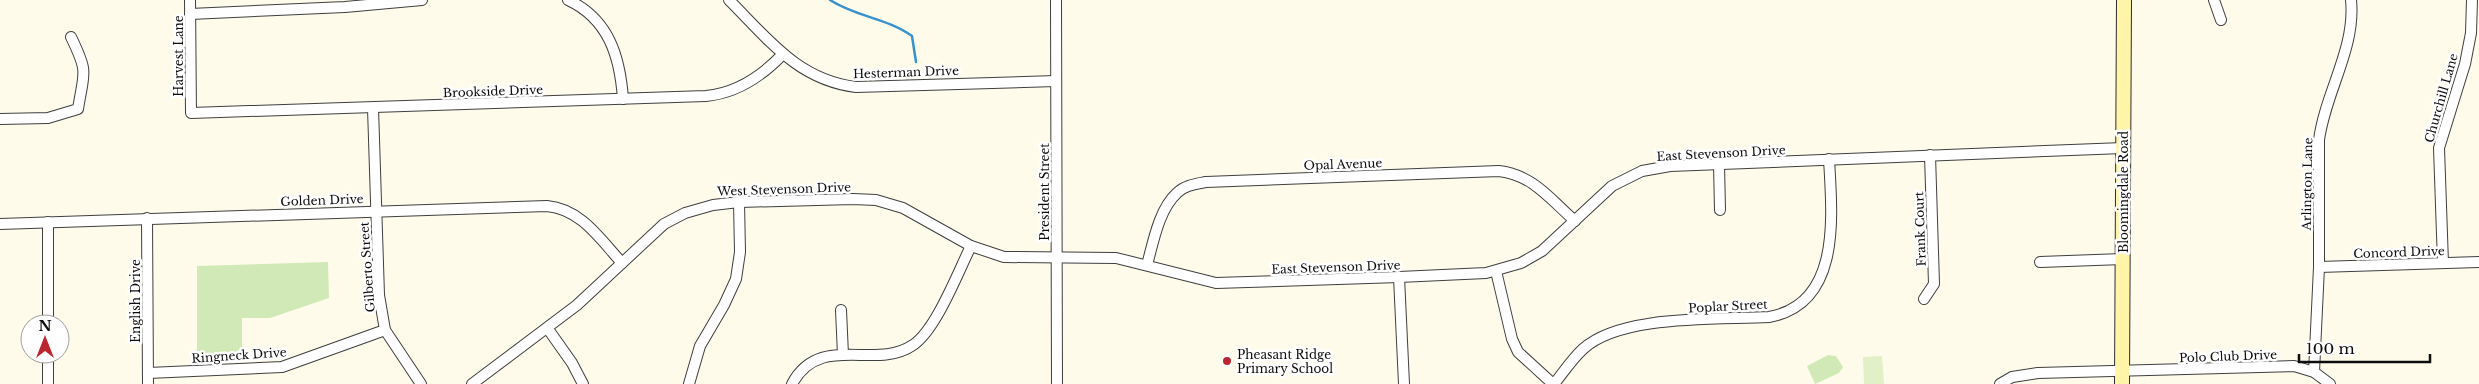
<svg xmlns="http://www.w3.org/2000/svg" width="2479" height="384" font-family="'Libre Baskerville',serif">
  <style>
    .green { fill: #d1e9b6 }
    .pitch { fill: #e2f0c8 }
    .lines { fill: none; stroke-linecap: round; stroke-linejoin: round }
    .stream { stroke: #3892cd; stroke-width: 2.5 }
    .minor-casing { stroke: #3f3f3f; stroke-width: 12 }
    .secondary-casing { stroke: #2e2e2e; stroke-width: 16 }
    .minor { stroke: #fff; stroke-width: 10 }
    .secondary { stroke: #fff4a7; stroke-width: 14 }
    .poi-dot { fill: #bb252d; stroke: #fff; stroke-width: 2 }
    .labels { text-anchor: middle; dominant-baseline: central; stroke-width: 5; stroke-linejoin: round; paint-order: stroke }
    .street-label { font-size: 12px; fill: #0c0c0c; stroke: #fff }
    .poi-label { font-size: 12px; fill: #0c0c0c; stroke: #fff; text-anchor: start }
  </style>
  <rect width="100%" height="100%" fill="#fffbeb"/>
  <g class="green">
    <path d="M 328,262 L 329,298 L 270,318 L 242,318 L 242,359 L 197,360 L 197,266 Z"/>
    <path d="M 1828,355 L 1836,356 L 1843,367 L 1839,373 L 1815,384 L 1807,366 Z"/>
  </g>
  <path class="pitch" d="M 1882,356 L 1884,384 L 1864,384 L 1863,357 Z"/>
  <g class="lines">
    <path class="stream" d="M 830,0 C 856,17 887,18 912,36 L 916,62"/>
    <defs>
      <g id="minor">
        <path d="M 190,0 L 191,113 L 706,96 C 737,93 762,76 783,54"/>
        <path d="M 568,0 C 609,19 620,57 623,99"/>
        <path d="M 729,0 C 768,39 798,80 856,87 L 1056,81"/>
        <path d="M 1056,0 L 1057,384"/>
        <path d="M 2214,0 L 2221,20"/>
        <path d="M 190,14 L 345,7 L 422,0"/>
        <path d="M 373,108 L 379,295 L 385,330 L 421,384"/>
        <path d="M 0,119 L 48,118 L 78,109 C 84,71 89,74 71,37"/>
        <path d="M 1719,164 L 1720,210"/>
        <path d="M 147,218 L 148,384"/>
        <path d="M 48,222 L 48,324"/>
        <path d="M 0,224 L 547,206 C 581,209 600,239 622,263"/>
        <path d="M 2040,262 L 2123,259"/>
        <path d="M 2443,263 L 2439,148 L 2465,64 L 2471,33 L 2472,0"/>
        <path d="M 1147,265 C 1153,243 1159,209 1177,193 C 1185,185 1196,184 1206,182 L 1499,171 C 1533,175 1550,199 1575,221"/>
        <path d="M 2319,267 L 2479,262"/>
        <path d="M 1496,271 L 1512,339 L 1518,352 L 1553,384"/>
        <path d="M 1399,277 L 1404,384"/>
        <path d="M 1924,299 L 1934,284 L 1930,155"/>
        <path d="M 841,310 L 843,355"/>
        <path d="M 548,329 L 572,363 L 583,384"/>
        <path d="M 48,354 L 48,384"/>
        <path d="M 2314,372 L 2319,267 L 2319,140 C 2325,93 2356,48 2351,0"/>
        <path d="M 148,373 L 282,367 L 385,330"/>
        <path d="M 472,384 L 577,305 L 664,224 L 685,213 L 713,205 L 739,202 L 853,199 L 876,200 L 903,208 L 971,246 L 1004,257 L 1116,258 L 1216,283 L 1399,277 L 1486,273 L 1521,263 L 1542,251 L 1612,186 L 1642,171 L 1670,166 L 2123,148"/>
        <path d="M 689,384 L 700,346 L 724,305 L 736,279 L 740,252 L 739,202"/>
        <path d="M 792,384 C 820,332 875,371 913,345 C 936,330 958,272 971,246"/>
        <path d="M 1554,384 C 1563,373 1572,359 1583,349 C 1621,314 1719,320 1769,317 C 1842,304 1832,215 1829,159"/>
        <path d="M 2000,384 L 2012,377 L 2038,373 L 2294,366 L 2314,372 L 2330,384"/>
      </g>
      <path id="secondary" d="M 2122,384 L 2124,0"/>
    </defs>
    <use href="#minor" class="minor-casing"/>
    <use href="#secondary" class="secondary-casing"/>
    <use href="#minor" class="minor"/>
    <use href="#secondary" class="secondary"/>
  </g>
  <circle class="poi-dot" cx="1227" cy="361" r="5"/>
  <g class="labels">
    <g class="street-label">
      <text transform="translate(178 56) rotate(-90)">Harvest Lane</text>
      <text transform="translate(906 72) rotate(-2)">Hesterman Drive</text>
      <text transform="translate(493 91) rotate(-2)">Brookside Drive</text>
      <text transform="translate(2441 98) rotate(-74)">Churchill Lane</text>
      <text transform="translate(1721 153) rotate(-3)">East Stevenson Drive</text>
      <text transform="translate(1343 164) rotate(-2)">Opal Avenue</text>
      <text transform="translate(2307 184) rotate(-89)">Arlington Lane</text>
      <text transform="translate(784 189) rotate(-2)">West Stevenson Drive</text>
      <text transform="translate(1044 192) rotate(-90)">President Street</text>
      <text transform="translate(2123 192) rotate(-90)">Bloomingdale Road</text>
      <text transform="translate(322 200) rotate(-2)">Golden Drive</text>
      <text transform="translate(1920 229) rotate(-92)">Frank Court</text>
      <text transform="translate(2399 252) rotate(-2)">Concord Drive</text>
      <text transform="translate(367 267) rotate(-94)">Gilberto Street</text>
      <text transform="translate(1336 267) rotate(-2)">East Stevenson Drive</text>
      <text transform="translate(135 301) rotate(-90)">English Drive</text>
      <text transform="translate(1728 306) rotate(-3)">Poplar Street</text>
      <text transform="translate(239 355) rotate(-4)">Ringneck Drive</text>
      <text transform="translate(2228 356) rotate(-2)">Polo Club Drive</text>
    </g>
    <g class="poi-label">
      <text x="1237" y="354">Pheasant Ridge<tspan x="1237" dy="14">Primary School</tspan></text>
    </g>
  </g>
  <g transform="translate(45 339)"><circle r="24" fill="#ffffff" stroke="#9e9e9e"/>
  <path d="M0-4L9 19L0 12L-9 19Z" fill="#bb252d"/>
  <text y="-8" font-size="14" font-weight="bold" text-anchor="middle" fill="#0c0c0c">N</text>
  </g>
  <path d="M2299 354v8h131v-8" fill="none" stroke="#0c0c0c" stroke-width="2.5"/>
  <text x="2306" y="354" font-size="15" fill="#0c0c0c" stroke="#ffffff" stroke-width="4" paint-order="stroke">100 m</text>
</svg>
